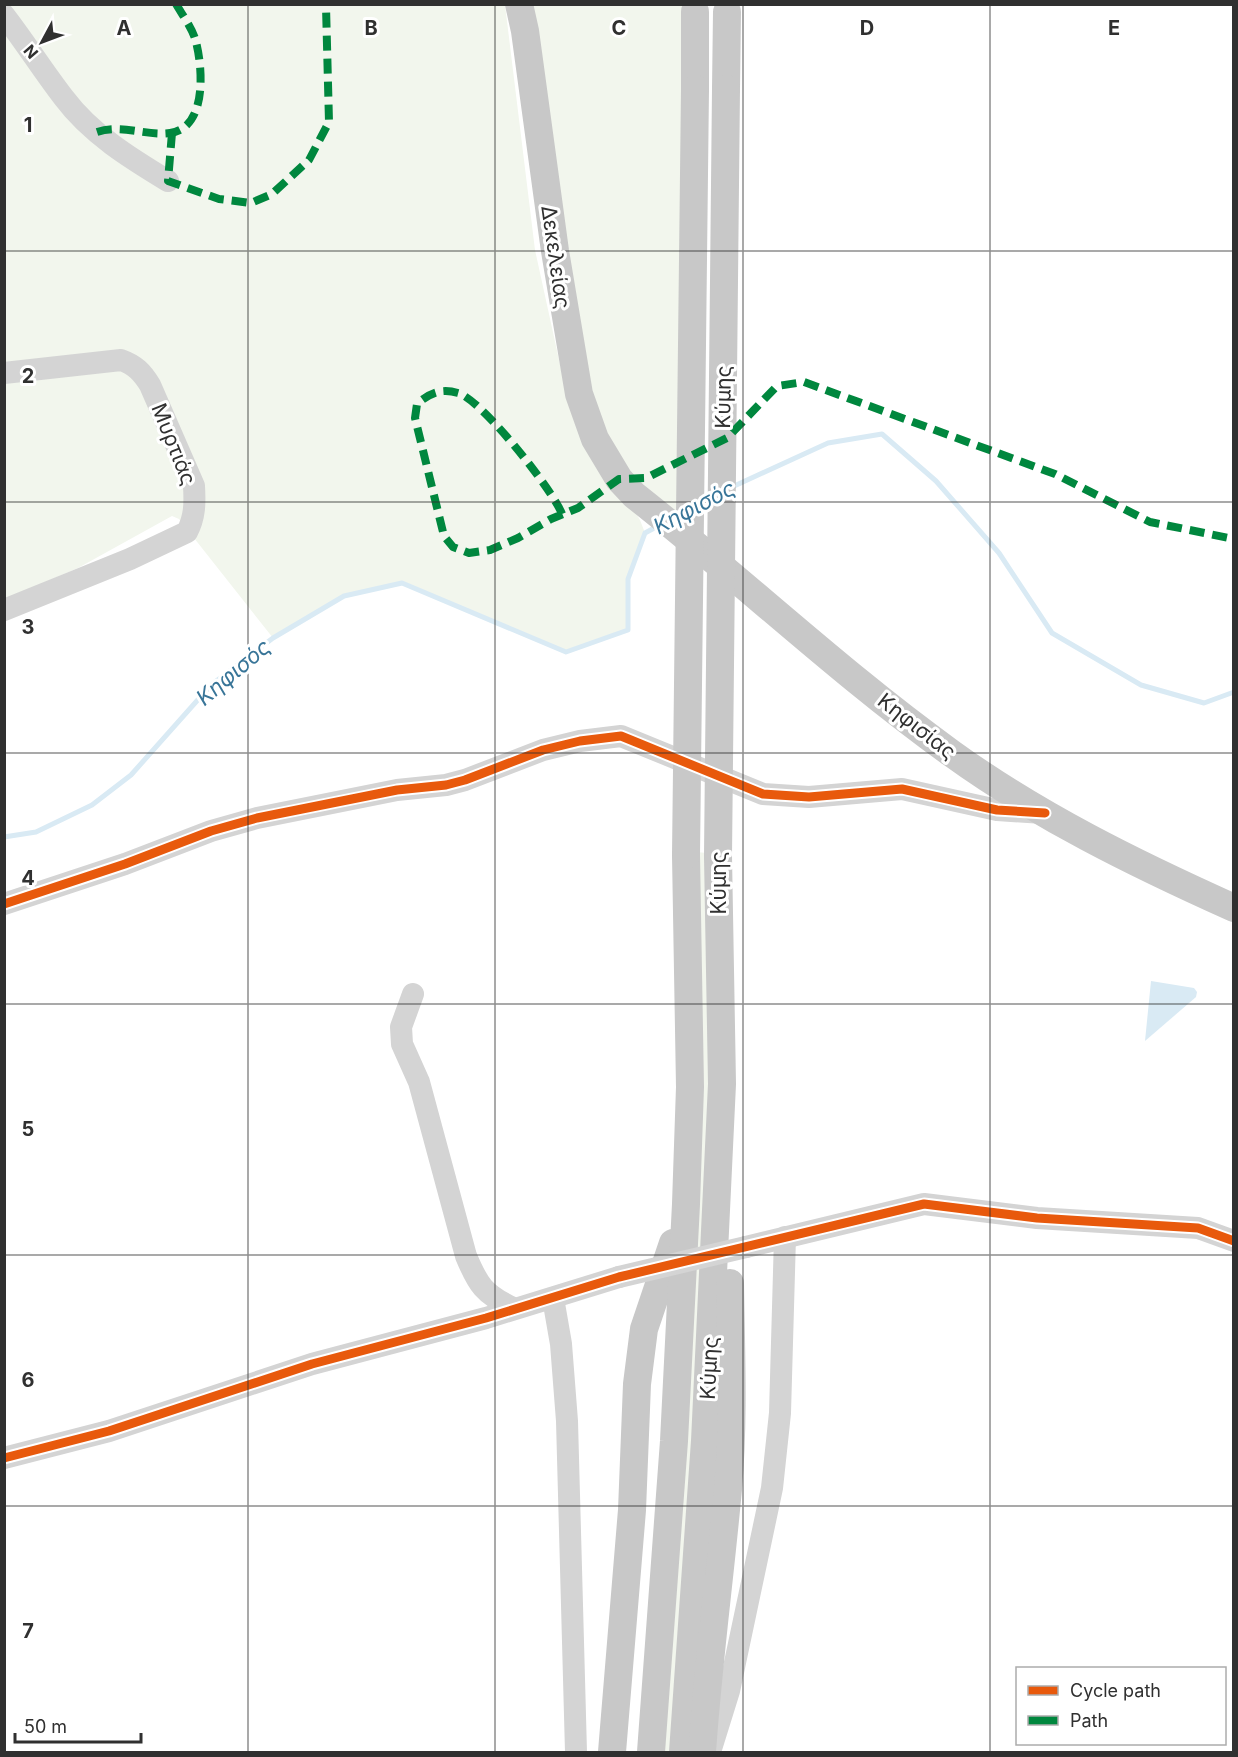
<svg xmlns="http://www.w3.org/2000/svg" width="1238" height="1757" font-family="Inter,sans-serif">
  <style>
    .green { fill: #f2f6ed }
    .water { fill: #d9eaf4 }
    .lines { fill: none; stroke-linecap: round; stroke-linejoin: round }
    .stream { stroke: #d9eaf4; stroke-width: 5 }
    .minor { stroke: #d4d4d4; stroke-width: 22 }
    .major { stroke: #c8c8c8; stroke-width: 28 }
    .minor-bridge { stroke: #d4d4d4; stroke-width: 22 }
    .major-bridge { stroke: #c8c8c8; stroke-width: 28 }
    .quiet { stroke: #00873e; stroke-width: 8; stroke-dasharray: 15 8; stroke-linecap: butt }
    .cycleway-casing { stroke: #fff; stroke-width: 13 }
    .cycleway { stroke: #e8590c; stroke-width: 9 }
    .grid { fill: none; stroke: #303030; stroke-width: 1.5; stroke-opacity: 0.55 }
    .labels { text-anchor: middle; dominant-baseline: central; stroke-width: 6; stroke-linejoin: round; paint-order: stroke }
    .street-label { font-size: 21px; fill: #303030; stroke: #fff }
    .water-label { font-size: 22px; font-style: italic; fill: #387598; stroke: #fff }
    .grid-label { font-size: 20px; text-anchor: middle; font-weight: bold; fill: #303030; stroke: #fff; stroke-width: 6; stroke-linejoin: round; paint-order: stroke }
  </style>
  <rect width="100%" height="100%" fill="#fff"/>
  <g class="green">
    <path d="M 5,5 L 505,5 L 535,250 L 568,401 L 640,520 L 645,533 L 628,579 L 628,630 L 566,652 L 402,583 L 344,596 L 273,638 L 179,519 L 172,516 L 78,568 L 5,599 Z"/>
    <path d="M 532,5 L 689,5 L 679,531 L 638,491 L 601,435 L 578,341 Z"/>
    <path d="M 696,852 L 707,853 L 711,1084 L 707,1206 L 672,1752 L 661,1752 Z"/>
  </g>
  <path class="water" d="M 1151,981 L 1194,988 L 1197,992 L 1196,997 L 1145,1041 Z"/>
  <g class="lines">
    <g class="stream">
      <path d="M 732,487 L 828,443 L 882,434 L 936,481 L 999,553 L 1052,633 L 1141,685 L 1204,703 L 1234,692"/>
      <path d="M 4,837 L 36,832 L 92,805 L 131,775 L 211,685 L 273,638 L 344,596 L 402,583 L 566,652 L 628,630 L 628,579 L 645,533 L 658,526"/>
    </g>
    <g class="minor">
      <path d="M 4,15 C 25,42 43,71 64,98 C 91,134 130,158 168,181"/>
      <path d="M 4,373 L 121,360 C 135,365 142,372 150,385 L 194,486 C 195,503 195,517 187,532 L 130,559 L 4,610"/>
      <path d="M 4,904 L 125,864 L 211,831 L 257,818 L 397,790 L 446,785 L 465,780 L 543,750 L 580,741 L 621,736 L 763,794 L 809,797 L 902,789 L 997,810 L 1043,813"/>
      <path d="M 413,994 L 401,1027 L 402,1044 L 419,1082 L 466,1256 C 478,1285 484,1294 513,1308"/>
      <path d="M 746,1247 L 924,1204 L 1037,1218 L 1198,1228 L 1234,1241"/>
      <path d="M 553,1298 L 561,1344 L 567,1421 L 576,1752"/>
      <path d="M 4,1458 L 109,1431 L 312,1364 L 486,1318 L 619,1277"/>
      <path d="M 710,1752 L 729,1691 L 772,1488 L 780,1413 L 785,1237"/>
    </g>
    <g class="major">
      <path d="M 519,4 L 525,31 L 555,251 L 579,394 L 595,439 L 619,479 L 634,495 C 741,579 841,674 951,753 C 1038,816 1136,864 1234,908"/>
      <path d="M 695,89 L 695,12"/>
      <path d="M 726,89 L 727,12"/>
      <path d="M 612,1752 L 632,1510 L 637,1384 L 644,1329 L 673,1243"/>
      <path d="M 651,1752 L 674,1441 L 686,1204 L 690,1087 L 686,855"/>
      <path d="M 683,1752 L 705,1441 L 722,1084 L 718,856"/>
      <path d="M 702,1752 C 708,1664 720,1577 728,1489 C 734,1420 731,1352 730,1283"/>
    </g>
    <path class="minor-bridge" d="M 619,1277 L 746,1247"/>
    <g class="major-bridge">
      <path d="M 686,855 L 695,89"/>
      <path d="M 718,856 L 726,89"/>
    </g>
    <g class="quiet">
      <path d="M 97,132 C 122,124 145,136 170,133 C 207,128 203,69 196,42 C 193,29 183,16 176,4"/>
      <path d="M 172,133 L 168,181 L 219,199 L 251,203 L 272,194 L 309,160 L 329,122 L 326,6"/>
      <path d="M 562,514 C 553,490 481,399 458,393 C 441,388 430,393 417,404 L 415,418 L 444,536 L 453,547 L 469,553 L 490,550 L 518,538 L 551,519 L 578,508 L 619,479 L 646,478 L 727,438 L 777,386 L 804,382 L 1055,474 L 1150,522 L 1234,539"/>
    </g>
    <defs>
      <g id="cycleway">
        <path d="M 4,904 L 125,864 L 211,831 L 257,818 L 397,790 L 446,785 L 465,780 L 543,750 L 580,741 L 621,736 L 763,794 L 809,797 L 902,789 L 997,810 L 1045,813"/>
        <path d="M 4,1458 L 109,1431 L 312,1364 L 486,1318 L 619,1277 L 924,1204 L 1037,1218 L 1198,1228 L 1234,1241"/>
      </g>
    </defs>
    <use href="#cycleway" class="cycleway-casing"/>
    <use href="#cycleway" class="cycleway"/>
  </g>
  <path class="grid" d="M 248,4 L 248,1752M 495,4 L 495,1752M 743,4 L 743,1752M 990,4 L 990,1752M 4,251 L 1234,251M 4,502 L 1234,502M 4,753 L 1234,753M 4,1004 L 1234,1004M 4,1255 L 1234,1255M 4,1506 L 1234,1506"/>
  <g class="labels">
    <g class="street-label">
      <text transform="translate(556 257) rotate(82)">Δεκελείας</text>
      <text transform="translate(723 397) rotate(-89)">Κύμης</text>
      <text transform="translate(174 444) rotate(68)">Μυρτιάς</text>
      <text transform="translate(917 726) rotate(38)">Κηφισίας</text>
      <text transform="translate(718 883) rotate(-90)">Κύμης</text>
      <text transform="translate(709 1368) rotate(-87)">Κύμης</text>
    </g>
    <g class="water-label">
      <text transform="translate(694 507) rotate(-28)">Κηφισός</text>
      <text transform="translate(233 672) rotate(-40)">Κηφισός</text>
    </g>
  </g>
  <g class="grid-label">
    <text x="124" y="35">A</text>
    <text x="371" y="35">B</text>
    <text x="619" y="35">C</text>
    <text x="867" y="35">D</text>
    <text x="1114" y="35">E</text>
    <text x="28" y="132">1</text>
    <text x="28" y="383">2</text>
    <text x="28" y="634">3</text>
    <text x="28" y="885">4</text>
    <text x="28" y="1136">5</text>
    <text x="28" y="1387">6</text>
    <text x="28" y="1638">7</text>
  </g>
  <rect width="1238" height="1757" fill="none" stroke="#303030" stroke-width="12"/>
  <rect x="1016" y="1667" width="210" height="78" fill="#ffffff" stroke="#acacac" stroke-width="1.5"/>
  <rect x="1028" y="1686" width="30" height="9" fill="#e8590c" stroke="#acacac" stroke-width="1.5"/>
  <text x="1070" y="1697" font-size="18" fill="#303030">Cycle path</text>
  <rect x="1028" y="1716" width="30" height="9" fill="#00873e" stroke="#acacac" stroke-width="1.5"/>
  <text x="1070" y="1727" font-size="18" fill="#303030">Path</text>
  <g transform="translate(42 42) rotate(229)" stroke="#ffffff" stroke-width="4.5" paint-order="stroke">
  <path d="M0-4.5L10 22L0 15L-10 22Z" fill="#303030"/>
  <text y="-9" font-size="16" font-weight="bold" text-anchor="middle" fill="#303030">N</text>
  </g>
  <path d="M15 1733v9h126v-9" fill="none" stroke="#303030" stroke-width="3"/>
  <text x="24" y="1733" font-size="18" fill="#303030" stroke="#ffffff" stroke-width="4.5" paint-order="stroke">50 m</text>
</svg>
